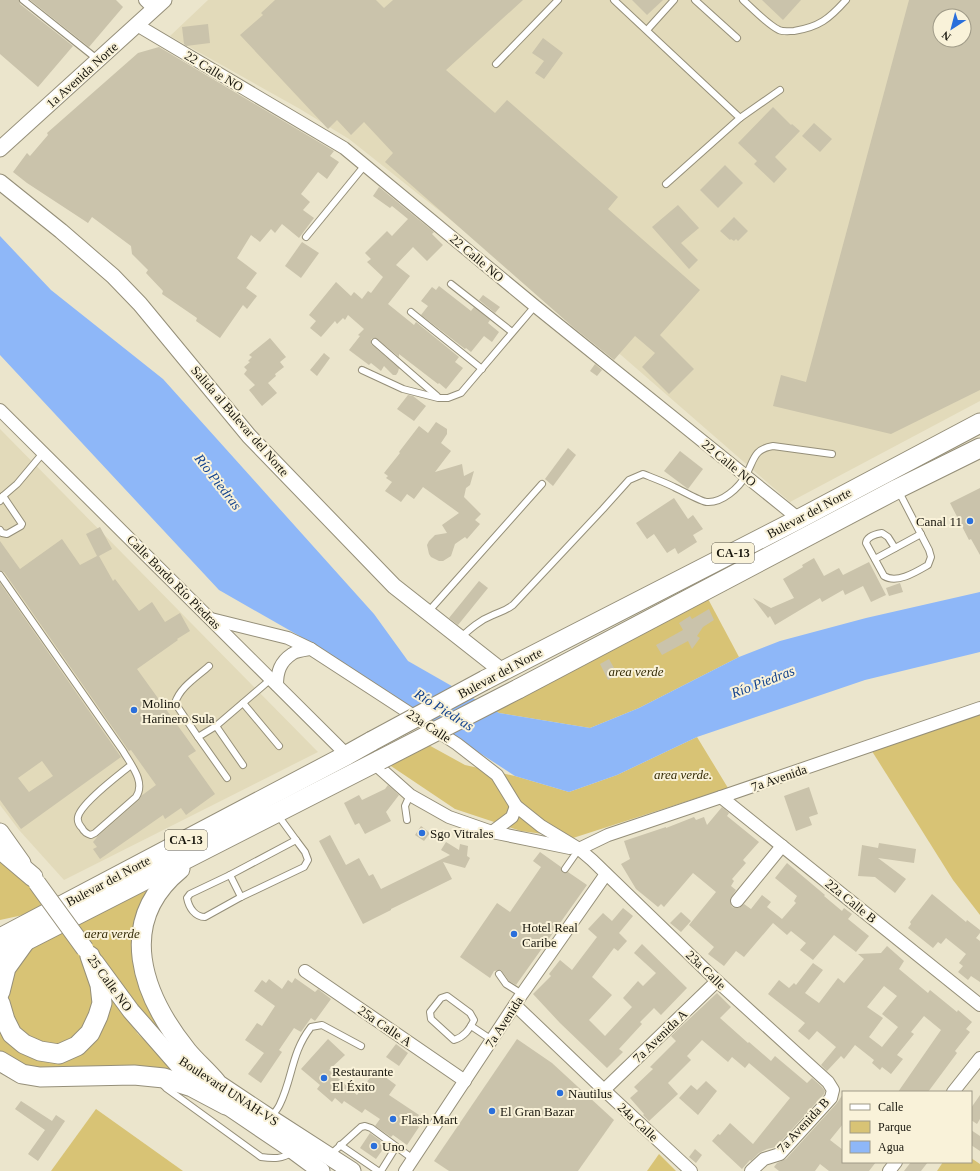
<svg xmlns="http://www.w3.org/2000/svg" width="980" height="1171" font-family="'Times New Roman',serif">
  <style>
    .built { fill: #e2daba; fill-rule: evenodd }
    .green { fill: #d8c375 }
    .water { fill: #8eb7f8 }
    .building { fill: #cac3ab; fill-rule: evenodd }
    .lines { fill: none; stroke-linecap: round; stroke-linejoin: round }
    .service-casing { stroke: #958f79; stroke-width: 8 }
    .minor-casing { stroke: #958f79; stroke-width: 14 }
    .tertiary-casing { stroke: #958f79; stroke-width: 17 }
    .secondary-casing { stroke: #958f79; stroke-width: 19 }
    .trunk-casing { stroke: #958f79; stroke-width: 21 }
    .service { stroke: #fff; stroke-width: 6 }
    .minor { stroke: #fff; stroke-width: 12 }
    .tertiary { stroke: #fff; stroke-width: 15 }
    .secondary { stroke: #fff; stroke-width: 17 }
    .trunk { stroke: #fff; stroke-width: 19 }
    .secondary-bridge-casing { stroke: #958f79; stroke-width: 19; stroke-linecap: butt }
    .trunk-bridge-casing { stroke: #958f79; stroke-width: 21; stroke-linecap: butt }
    .secondary-bridge { stroke: #fff; stroke-width: 17 }
    .trunk-bridge { stroke: #fff; stroke-width: 19 }
    .poi-dot { fill: #2a6fdb; stroke: #f9f2d9; stroke-width: 1.5 }
    .labels { text-anchor: middle; dominant-baseline: central; stroke-width: 4; stroke-linejoin: round; paint-order: stroke }
    .shield { fill: #f9f2d9; stroke: #5c584a; stroke-width: 1 }
    .shield-label { font-size: 12px; font-weight: bold; fill: #18160d }
    .street-label { font-size: 13px; fill: #18160d; stroke: #f9f2d9 }
    .poi-label { font-size: 13px; fill: #18160d; stroke: #f9f2d9; text-anchor: start }
    .park-label { font-size: 13px; font-style: italic; fill: #352c07; stroke: #f9f2d9 }
    .water-label { font-size: 14px; font-style: italic; fill: #12428d; stroke: #f9f2d9 }
  </style>
  <rect width="100%" height="100%" fill="#ebe5cc"/>
  <g class="built">
    <path d="M 208,0 L 980,0 L 980,401 L 790,502 L 621,355 L 349,139 L 300,109 L 170,36 ZM 940,16 L 964,16 L 964,40 L 940,40 Z"/>
    <path d="M 0,429 L 318,752 L 64,880 L 19,830 L 0,805 Z"/>
  </g>
  <g class="green">
    <path d="M 707,597 L 739,657 L 639,708 L 590,728 L 499,713 L 489,708 Z"/>
    <path d="M 980,711 L 980,915 L 953,880 L 870,748 Z"/>
    <path d="M 697,737 L 728,788 L 573,838 L 521,831 L 455,809 L 385,762 L 425,743 L 465,765 L 515,776 L 569,792 L 617,775 Z"/>
    <path d="M 0,855 L 21,873 L 42,905 L 23,915 L 0,920 Z"/>
    <path d="M 157,885 L 135,936 L 165,1036 L 140,1011 L 77,925 Z"/>
    <path d="M 63,932 L 90,968 L 96,987 L 87,1030 L 59,1049 L 18,1033 L 4,998 L 9,976 L 26,950 Z"/>
    <path d="M 105,988 L 138,1034 L 159,1053 L 177,1076 L 41,1071 L 0,1056 L 0,1021 L 7,1036 L 81,1049 Z"/>
    <path d="M 96,1109 L 183,1171 L 51,1171 Z"/>
    <path d="M 659,1154 L 676,1171 L 647,1171 Z"/>
    <path d="M 971,1158 L 980,1164 L 980,1171 L 937,1171 L 943,1162 L 971,1162 Z"/>
  </g>
  <path class="water" d="M 0,236 L 51,290 L 163,379 L 374,614 L 408,661 L 499,713 L 590,728 L 639,708 L 739,657 L 780,641 L 866,618 L 980,592 L 980,652 L 865,680 L 697,737 L 617,775 L 569,792 L 515,776 L 303,638 L 219,590 L 0,355 Z"/>
  <g class="building">
    <path d="M 0,0 L 19,0 L 20,4 L 73,46 L 38,87 L 0,54 Z"/>
    <path d="M 30,0 L 116,0 L 123,7 L 89,47 Z"/>
    <path d="M 275,0 L 376,0 L 384,8 L 393,0 L 523,0 L 446,70 L 495,113 L 507,100 L 618,197 L 608,209 L 700,290 L 660,335 L 694,369 L 669,394 L 642,367 L 655,353 L 635,336 L 614,360 L 574,328 L 385,162 L 393,153 L 364,122 L 351,135 L 337,120 L 328,129 L 240,35 L 263,15 L 261,13 Z"/>
    <path d="M 632,0 L 663,0 L 647,15 Z"/>
    <path d="M 762,0 L 801,0 L 783,20 Z"/>
    <path d="M 909,0 L 980,0 L 980,390 L 891,434 L 773,406 L 781,375 L 806,382 ZM 940,16 L 964,16 L 964,40 L 940,40 Z"/>
    <path d="M 208,24 L 210,43 L 186,46 L 184,44 L 182,27 Z"/>
    <path d="M 543,38 L 563,53 L 544,79 L 535,73 L 544,61 L 532,53 Z"/>
    <path d="M 159,47 L 334,151 L 330,156 L 339,162 L 327,179 L 318,172 L 301,194 L 310,202 L 303,210 L 314,218 L 299,238 L 282,224 L 275,233 L 271,229 L 260,242 L 251,235 L 237,258 L 257,273 L 246,288 L 257,296 L 247,309 L 243,305 L 220,338 L 196,321 L 197,318 L 162,294 L 163,291 L 146,273 L 148,270 L 132,254 L 131,246 L 92,217 L 88,223 L 27,183 L 13,172 L 27,153 L 30,156 L 48,135 L 47,133 L 138,53 Z"/>
    <path d="M 773,107 L 791,125 L 792,124 L 800,131 L 775,157 L 787,169 L 774,183 L 754,164 L 757,161 L 738,143 Z"/>
    <path d="M 814,123 L 832,139 L 820,152 L 802,136 Z"/>
    <path d="M 725,165 L 743,183 L 718,208 L 700,190 Z"/>
    <path d="M 379,187 L 434,232 L 432,234 L 443,245 L 427,261 L 413,247 L 396,265 L 410,276 L 388,304 L 414,325 L 416,322 L 459,357 L 455,362 L 463,368 L 446,389 L 439,383 L 438,384 L 399,354 L 399,357 L 376,338 L 371,339 L 371,344 L 399,368 L 398,372 L 396,375 L 393,375 L 384,366 L 381,371 L 371,363 L 369,365 L 349,350 L 360,336 L 358,335 L 364,329 L 348,315 L 345,320 L 343,318 L 337,324 L 335,321 L 321,337 L 310,328 L 316,321 L 309,315 L 336,282 L 351,296 L 354,292 L 362,299 L 368,291 L 371,293 L 383,277 L 367,262 L 371,259 L 365,253 L 387,231 L 392,236 L 408,219 L 392,206 L 390,208 L 373,196 Z"/>
    <path d="M 678,205 L 699,228 L 681,243 L 698,260 L 689,269 L 652,227 Z"/>
    <path d="M 734,217 L 748,231 L 738,241 L 736,239 L 734,241 L 731,239 L 730,240 L 720,231 Z"/>
    <path d="M 302,242 L 319,253 L 301,278 L 285,266 Z"/>
    <path d="M 439,286 L 471,311 L 474,307 L 490,320 L 488,323 L 499,332 L 492,342 L 484,336 L 471,352 L 466,348 L 465,349 L 421,315 L 428,306 L 421,301 L 432,287 L 436,290 Z"/>
    <path d="M 483,295 L 500,307 L 495,313 L 479,300 Z"/>
    <path d="M 270,338 L 286,357 L 280,362 L 284,367 L 275,374 L 276,376 L 268,383 L 277,393 L 262,406 L 249,390 L 255,385 L 244,374 L 247,370 L 244,367 L 250,362 L 248,361 L 252,357 L 249,355 Z"/>
    <path d="M 324,353 L 330,358 L 317,376 L 310,370 Z"/>
    <path d="M 595,364 L 602,370 L 597,376 L 590,371 Z"/>
    <path d="M 408,395 L 413,396 L 426,406 L 414,421 L 397,409 Z"/>
    <path d="M 436,422 L 447,429 L 447,434 L 441,443 L 451,451 L 435,472 L 462,464 L 464,476 L 474,471 L 470,485 L 466,488 L 464,497 L 481,514 L 475,520 L 480,524 L 467,539 L 465,537 L 455,544 L 451,556 L 443,561 L 439,561 L 431,557 L 429,554 L 427,545 L 429,541 L 435,535 L 447,533 L 442,525 L 459,513 L 423,487 L 414,499 L 407,494 L 401,502 L 385,491 L 392,482 L 386,478 L 388,476 L 384,473 L 400,453 L 399,452 L 419,426 L 428,433 Z"/>
    <path d="M 568,448 L 576,455 L 553,486 L 545,479 Z"/>
    <path d="M 680,451 L 703,469 L 688,489 L 664,471 Z"/>
    <path d="M 980,488 L 980,555 L 971,539 L 969,540 L 950,503 Z"/>
    <path d="M 674,498 L 688,519 L 693,515 L 703,529 L 693,535 L 697,542 L 678,554 L 675,548 L 667,553 L 654,534 L 647,539 L 636,523 Z"/>
    <path d="M 100,527 L 112,549 L 99,556 L 113,581 L 115,579 L 139,611 L 152,602 L 165,622 L 180,613 L 190,631 L 177,639 L 178,640 L 137,669 L 196,751 L 188,756 L 215,794 L 186,815 L 181,808 L 165,819 L 163,815 L 100,859 L 93,849 L 97,847 L 93,842 L 98,836 L 139,800 L 141,796 L 156,785 L 131,750 L 129,751 L 4,572 L 0,571 L 0,541 L 20,569 L 62,539 L 80,565 L 97,556 L 86,534 Z"/>
    <path d="M 814,558 L 824,576 L 839,568 L 843,575 L 869,562 L 886,595 L 871,602 L 863,586 L 845,595 L 843,590 L 822,602 L 820,598 L 775,625 L 770,616 L 768,618 L 753,598 L 771,608 L 794,598 L 783,579 L 803,567 L 802,565 Z"/>
    <path d="M 479,581 L 488,588 L 458,625 L 449,618 Z"/>
    <path d="M 0,583 L 121,757 L 21,829 L 0,800 ZM 42,761 L 53,776 L 29,792 L 18,778 Z"/>
    <path d="M 900,583 L 903,592 L 889,596 L 886,588 Z"/>
    <path d="M 709,609 L 714,620 L 703,627 L 697,636 L 700,638 L 692,649 L 688,641 L 662,655 L 656,645 L 683,630 L 679,623 L 690,616 L 692,619 Z"/>
    <path d="M 609,659 L 618,675 L 608,680 L 600,664 Z"/>
    <path d="M 388,785 L 399,795 L 386,812 L 391,821 L 365,834 L 359,823 L 355,825 L 344,803 L 359,795 L 362,800 L 385,789 Z"/>
    <path d="M 809,787 L 818,814 L 809,817 L 812,825 L 796,831 L 784,796 Z"/>
    <path d="M 722,807 L 729,813 L 727,816 L 759,842 L 743,860 L 746,863 L 732,879 L 734,881 L 731,886 L 736,890 L 730,899 L 732,907 L 735,908 L 739,908 L 744,904 L 751,909 L 762,895 L 771,902 L 767,907 L 782,919 L 796,903 L 794,901 L 797,896 L 775,878 L 787,863 L 825,895 L 824,896 L 842,911 L 844,908 L 852,914 L 848,919 L 869,936 L 856,952 L 834,935 L 813,960 L 800,950 L 806,943 L 791,931 L 787,935 L 773,923 L 744,957 L 736,951 L 724,966 L 708,954 L 714,947 L 689,925 L 716,892 L 693,873 L 664,907 L 661,904 L 658,907 L 636,889 L 621,864 L 630,859 L 624,841 L 666,827 L 666,828 L 694,817 L 696,820 L 704,817 L 707,825 Z"/>
    <path d="M 421,826 L 430,833 L 424,841 L 415,835 Z"/>
    <path d="M 330,835 L 346,865 L 359,858 L 369,876 L 373,874 L 381,889 L 450,855 L 441,850 L 446,842 L 459,850 L 460,844 L 468,846 L 467,856 L 470,858 L 465,868 L 443,862 L 452,879 L 391,909 L 391,910 L 363,924 L 319,841 Z"/>
    <path d="M 879,843 L 916,849 L 914,863 L 878,858 L 906,879 L 895,893 L 875,877 L 858,876 L 862,845 L 878,848 Z"/>
    <path d="M 540,852 L 561,867 L 562,872 L 565,873 L 568,872 L 587,885 L 516,985 L 509,981 L 501,970 L 494,971 L 490,978 L 460,957 L 497,903 L 510,912 L 541,867 L 533,861 Z"/>
    <path d="M 932,894 L 966,922 L 967,920 L 980,930 L 980,933 L 976,938 L 980,941 L 980,982 L 971,976 L 968,980 L 958,972 L 963,966 L 959,963 L 966,954 L 946,938 L 941,944 L 938,942 L 933,948 L 908,928 L 911,924 L 910,922 Z"/>
    <path d="M 623,908 L 633,916 L 619,933 L 627,941 L 618,951 L 614,948 L 592,977 L 612,995 L 589,1020 L 605,1036 L 632,1007 L 623,998 L 638,981 L 643,986 L 656,973 L 634,953 L 642,944 L 687,988 L 661,1015 L 654,1008 L 640,1022 L 642,1024 L 619,1049 L 623,1052 L 607,1068 L 560,1023 L 533,994 L 551,976 L 549,974 L 560,960 L 572,970 L 597,937 L 588,929 L 603,913 L 612,921 Z"/>
    <path d="M 681,912 L 691,921 L 681,932 L 670,923 Z"/>
    <path d="M 887,946 L 904,961 L 899,969 L 928,993 L 930,990 L 957,1012 L 958,1010 L 972,1022 L 966,1029 L 970,1032 L 955,1051 L 957,1053 L 928,1092 L 898,1092 L 941,1030 L 924,1016 L 911,1032 L 914,1034 L 897,1055 L 903,1059 L 891,1074 L 882,1067 L 880,1070 L 872,1063 L 874,1060 L 855,1045 L 844,1059 L 841,1056 L 827,1071 L 821,1065 L 836,1047 L 817,1031 L 809,1040 L 798,1031 L 805,1023 L 768,994 L 779,980 L 789,988 L 794,983 L 796,985 L 813,963 L 823,970 L 805,993 L 819,1003 L 838,978 L 844,983 L 864,959 L 858,954 L 881,953 ZM 884,986 L 897,996 L 882,1014 L 898,1027 L 882,1047 L 869,1037 L 883,1018 L 867,1007 Z"/>
    <path d="M 295,978 L 315,992 L 318,989 L 331,999 L 315,1021 L 311,1018 L 301,1032 L 294,1028 L 279,1050 L 282,1052 L 261,1083 L 248,1074 L 264,1053 L 245,1040 L 257,1023 L 262,1026 L 275,1006 L 254,991 L 262,980 L 266,983 L 269,979 L 282,989 L 288,980 L 292,983 Z"/>
    <path d="M 717,993 L 731,1007 L 720,1018 L 748,1043 L 749,1042 L 771,1061 L 775,1056 L 807,1083 L 812,1078 L 822,1087 L 825,1091 L 824,1094 L 776,1147 L 767,1149 L 759,1153 L 751,1161 L 750,1160 L 742,1169 L 712,1141 L 718,1134 L 720,1135 L 730,1123 L 753,1144 L 790,1098 L 749,1063 L 745,1068 L 732,1057 L 728,1062 L 702,1040 L 687,1056 L 691,1060 L 668,1083 L 678,1094 L 649,1121 L 643,1115 L 644,1114 L 630,1098 L 638,1091 L 634,1087 L 653,1069 L 650,1067 L 676,1041 L 671,1036 Z"/>
    <path d="M 328,1039 L 345,1055 L 329,1070 L 357,1095 L 376,1070 L 396,1085 L 389,1095 L 419,1115 L 413,1123 L 419,1127 L 407,1145 L 393,1135 L 391,1137 L 375,1126 L 380,1119 L 365,1109 L 362,1113 L 344,1101 L 342,1104 L 335,1098 L 332,1102 L 317,1089 L 320,1085 L 301,1069 Z"/>
    <path d="M 517,1039 L 552,1063 L 614,1120 L 578,1171 L 449,1171 L 434,1161 Z"/>
    <path d="M 396,1044 L 408,1053 L 399,1066 L 386,1057 Z"/>
    <path d="M 706,1081 L 717,1091 L 698,1115 L 679,1098 L 691,1085 L 697,1090 Z"/>
    <path d="M 843,1094 L 843,1124 L 830,1140 L 843,1150 L 843,1162 L 876,1162 L 869,1171 L 829,1171 L 820,1164 L 815,1171 L 779,1171 L 774,1167 L 777,1163 L 786,1159 L 837,1103 Z"/>
    <path d="M 980,1095 L 980,1119 L 977,1124 L 971,1120 L 971,1108 Z"/>
    <path d="M 21,1101 L 52,1121 L 56,1115 L 65,1121 L 38,1161 L 28,1154 L 45,1130 L 15,1109 Z"/>
    <path d="M 971,1130 L 980,1136 L 980,1151 L 971,1145 Z"/>
    <path d="M 370,1133 L 386,1145 L 376,1159 L 360,1148 Z"/>
    <path d="M 695,1149 L 702,1155 L 696,1163 L 689,1157 Z"/>
    <path d="M 911,1162 L 928,1162 L 921,1171 L 904,1171 Z"/>
  </g>
  <g class="lines">
    <defs>
      <g id="service">
        <path d="M 23,0 L 97,59"/>
        <path d="M 614,0 L 740,118 L 666,184"/>
        <path d="M 695,0 L 737,38"/>
        <path d="M 743,0 C 752,8 768,25 779,30 C 783,32 789,31 794,31 C 819,27 829,19 846,0"/>
        <path d="M 647,30 L 674,0"/>
        <path d="M 496,64 L 558,0"/>
        <path d="M 740,118 L 780,90"/>
        <path d="M 306,237 L 365,165"/>
        <path d="M 451,284 L 512,332"/>
        <path d="M 411,312 L 482,369"/>
        <path d="M 375,342 L 437,396"/>
        <path d="M 362,370 L 403,389 L 438,398 L 448,398 L 461,393 L 535,306"/>
        <path d="M 0,501 L 3,496 L 17,484 L 43,453"/>
        <path d="M 0,530 L 2,533 L 7,534 L 21,526 L 22,524 L 3,496"/>
        <path d="M 895,548 L 888,537 L 882,533 C 876,534 867,536 866,543 L 884,576 C 897,584 916,572 928,565 L 931,557 L 929,550 L 898,490"/>
        <path d="M 875,559 L 921,534"/>
        <path d="M 0,575 L 123,751 C 131,765 146,782 136,797 L 95,833 L 91,835 C 87,834 84,832 82,828 C 79,825 77,822 78,817 C 81,803 119,775 131,765"/>
        <path d="M 428,612 L 542,484"/>
        <path d="M 460,638 C 470,629 480,620 493,615 C 502,611 505,611 513,605 L 603,509 L 629,480 L 643,474 C 653,478 664,482 674,487 C 681,490 701,502 707,502 C 722,503 739,488 746,475 C 754,461 753,449 773,446 L 832,454"/>
        <path d="M 243,703 L 279,746"/>
        <path d="M 216,726 L 243,765"/>
        <path d="M 198,737 L 175,703 C 180,687 197,677 209,666"/>
        <path d="M 227,778 L 198,737 L 216,726 L 271,679"/>
        <path d="M 277,814 L 296,840"/>
        <path d="M 407,820 L 405,806 L 410,795"/>
        <path d="M 296,840 L 305,852 L 308,860 L 304,867 L 241,897 L 205,917 C 195,917 189,908 187,898 L 190,894 L 230,875 Z"/>
        <path d="M 565,869 L 579,849"/>
        <path d="M 230,875 L 241,897"/>
        <path d="M 499,974 L 506,984 L 522,994"/>
        <path d="M 447,996 L 470,1013 L 474,1020 C 469,1030 464,1037 454,1040 L 431,1019 L 430,1012 L 441,998 Z"/>
        <path d="M 471,1026 L 492,1040"/>
        <path d="M 162,1084 L 166,1088 L 261,1157 C 274,1159 282,1159 293,1152"/>
        <path d="M 271,1117 C 274,1113 278,1109 280,1104 C 293,1077 291,1053 311,1027 L 322,1025 L 361,1046"/>
        <path d="M 340,1145 L 378,1171"/>
        <path d="M 330,1155 L 361,1127 L 365,1126 L 371,1128 L 413,1159"/>
        <path d="M 381,1171 L 396,1147"/>
      </g>
      <g id="minor">
        <path d="M 145,0 L 154,9"/>
        <path d="M 137,25 L 344,148 L 535,306 L 799,519"/>
        <path d="M 0,410 L 347,755"/>
        <path d="M 211,619 L 288,638 L 311,649"/>
        <path d="M 277,685 C 277,672 280,662 292,654 C 296,651 305,650 311,649 L 457,744 L 497,775 L 516,806 L 541,826 L 579,849 L 592,860 L 717,981 L 828,1082 L 833,1090 L 831,1098 L 780,1154 L 764,1159 L 751,1171"/>
        <path d="M 374,763 L 410,795 L 449,817 L 492,832 L 570,848"/>
        <path d="M 721,797 L 980,1005"/>
        <path d="M 492,832 L 512,817 L 516,806"/>
        <path d="M 579,849 L 608,835 L 721,797 L 980,708"/>
        <path d="M 737,901 L 782,846"/>
        <path d="M 305,971 L 465,1081"/>
        <path d="M 515,1005 L 604,1090 L 691,1171"/>
        <path d="M 604,1090 L 717,981"/>
        <path d="M 953,1092 L 980,1058"/>
        <path d="M 405,1171 L 522,994 L 606,874"/>
        <path d="M 889,1171 L 896,1162"/>
      </g>
      <g id="tertiary">
        <path d="M 0,149 L 164,0"/>
        <path d="M 0,182 L 61,231 L 113,276 L 140,304 L 249,436 L 394,586 L 502,671"/>
      </g>
      <g id="secondary">
        <path d="M 0,832 L 22,863"/>
        <path d="M 95,962 L 131,1011 L 180,1067 L 226,1105 L 294,1151 L 321,1171"/>
        <path d="M 204,1074 L 270,1118 L 352,1171"/>
      </g>
      <g id="trunk">
        <path d="M 485,680 L 799,519 L 980,423"/>
        <path d="M 518,689 L 897,489 L 980,448"/>
        <path d="M 0,849 L 33,877"/>
        <path d="M 180,869 C 115,922 142,995 187,1051 C 196,1062 207,1071 216,1082"/>
        <path d="M 0,938 L 347,755 L 372,741"/>
        <path d="M 0,954 L 380,760"/>
        <path d="M 0,992 L 6,968 L 24,943"/>
        <path d="M 0,1003 L 5,1020 L 12,1034 L 24,1044 L 40,1051 L 59,1054 L 77,1046 L 90,1033 L 98,1016 L 102,1003 L 100,985 L 90,956"/>
        <path d="M 0,1061 L 22,1074 L 40,1077 L 134,1075 L 164,1078 L 192,1087 L 226,1105"/>
      </g>
    </defs>
    <use href="#service" class="service-casing"/>
    <use href="#minor" class="minor-casing"/>
    <use href="#tertiary" class="tertiary-casing"/>
    <use href="#secondary" class="secondary-casing"/>
    <use href="#trunk" class="trunk-casing"/>
    <use href="#service" class="service"/>
    <use href="#minor" class="minor"/>
    <use href="#tertiary" class="tertiary"/>
    <use href="#secondary" class="secondary"/>
    <use href="#trunk" class="trunk"/>
    <defs>
      <path id="secondary-bridge" d="M 37,883 L 85,949"/>
      <g id="trunk-bridge">
        <path d="M 372,741 L 485,680"/>
        <path d="M 380,760 L 518,689"/>
      </g>
    </defs>
    <use href="#secondary-bridge" class="secondary-bridge-casing"/>
    <use href="#trunk-bridge" class="trunk-bridge-casing"/>
    <use href="#secondary-bridge" class="secondary-bridge"/>
    <use href="#trunk-bridge" class="trunk-bridge"/>
  </g>
  <g class="poi-dot">
    <circle cx="970" cy="521" r="4"/>
    <circle cx="134" cy="710" r="4"/>
    <circle cx="422" cy="833" r="4"/>
    <circle cx="514" cy="934" r="4"/>
    <circle cx="324" cy="1078" r="4"/>
    <circle cx="560" cy="1093" r="4"/>
    <circle cx="492" cy="1111" r="4"/>
    <circle cx="393" cy="1119" r="4"/>
    <circle cx="374" cy="1146" r="4"/>
  </g>
  <g class="labels">
    <g class="shield">
      <rect x="712" y="543" width="42" height="20" rx="3"/>
      <rect x="165" y="830" width="42" height="20" rx="3"/>
    </g>
    <g class="shield-label">
      <text x="733" y="553">CA-13</text>
      <text x="186" y="840">CA-13</text>
    </g>
    <g class="street-label">
      <text transform="translate(214 71) rotate(31)">22 Calle NO</text>
      <text transform="translate(82 75) rotate(-42)">1a Avenida Norte</text>
      <text transform="translate(477 258) rotate(40)">22 Calle NO</text>
      <text transform="translate(240 421) rotate(49)">Salida al Bulevar del Norte</text>
      <text transform="translate(729 463) rotate(39)">22 Calle NO</text>
      <text transform="translate(809 513) rotate(-28)">Bulevar del Norte</text>
      <text transform="translate(174 582) rotate(45)">Calle Bordo Río Piedras</text>
      <text transform="translate(500 673) rotate(-28)">Bulevar del Norte</text>
      <text transform="translate(429 726) rotate(33)">23a Calle</text>
      <text transform="translate(779 778) rotate(-19)">7a Avenida</text>
      <text transform="translate(108 881) rotate(-28)">Bulevar del Norte</text>
      <text transform="translate(851 901) rotate(39)">22a Calle B</text>
      <text transform="translate(706 970) rotate(44)">23a Calle</text>
      <text transform="translate(110 983) rotate(54)">25 Calle NO</text>
      <text transform="translate(504 1022) rotate(-57)">7a Avenida</text>
      <text transform="translate(385 1026) rotate(34)">25a Calle A</text>
      <text transform="translate(660 1036) rotate(-44)">7a Avenida A</text>
      <text transform="translate(229 1091) rotate(33)">Boulevard UNAH-VS</text>
      <text transform="translate(638 1122) rotate(43)">24a Calle</text>
      <text transform="translate(803 1125) rotate(-47)">7a Avenida B</text>
    </g>
    <g class="poi-label">
      <text x="962" y="521" text-anchor="end">Canal 11</text>
      <text x="142" y="703">Molino<tspan x="142" dy="15">Harinero Sula</tspan></text>
      <text x="430" y="833">Sgo Vitrales</text>
      <text x="522" y="927">Hotel Real<tspan x="522" dy="15">Caribe</tspan></text>
      <text x="332" y="1071">Restaurante<tspan x="332" dy="15">El Éxito</tspan></text>
      <text x="568" y="1093">Nautilus</text>
      <text x="500" y="1111">El Gran Bazar</text>
      <text x="401" y="1119">Flash Mart</text>
      <text x="382" y="1146">Uno</text>
    </g>
    <g class="park-label">
      <text x="636" y="671">area verde</text>
      <text x="683" y="774">area verde.</text>
      <text x="112" y="933">aera verde</text>
    </g>
    <g class="water-label">
      <text transform="translate(218 482) rotate(52)">Río Piedras</text>
      <text transform="translate(763 682) rotate(-21)">Río Piedras</text>
      <text transform="translate(444 710) rotate(32)">Río Piedras</text>
    </g>
  </g>
  <rect x="842" y="1091" width="130" height="72" fill="#f9f2d9" stroke="#9f9a87"/>
  <rect x="850" y="1104" width="20" height="6" fill="#ffffff" stroke="#9f9a87"/>
  <text x="878" y="1111" font-size="12" fill="#18160d">Calle</text>
  <rect x="850" y="1121" width="20" height="12" fill="#d8c375" stroke="#9f9a87"/>
  <text x="878" y="1131" font-size="12" fill="#18160d">Parque</text>
  <rect x="850" y="1141" width="20" height="12" fill="#8eb7f8" stroke="#9f9a87"/>
  <text x="878" y="1151" font-size="12" fill="#18160d">Agua</text>
  <g transform="translate(952 28) rotate(216)"><circle r="19" fill="#f9f2d9" stroke="#9f9a87"/>
  <path d="M0-3L7 15L0 10L-7 15Z" fill="#2a6fdb"/>
  <text y="-6" font-size="11" font-weight="bold" text-anchor="middle" fill="#18160d">N</text>
  </g>
</svg>
